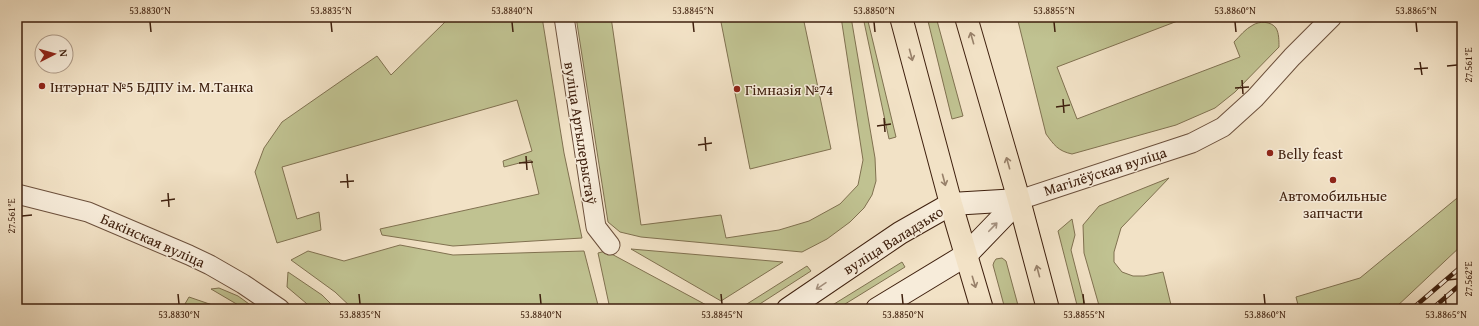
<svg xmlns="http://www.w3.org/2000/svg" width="1479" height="326" font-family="'Gentium Book Plus',serif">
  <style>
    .green { fill: #c0c291; stroke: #807150 }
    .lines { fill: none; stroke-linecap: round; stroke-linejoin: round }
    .street-casing { stroke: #6c503c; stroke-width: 21 }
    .secondary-casing { stroke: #3f200e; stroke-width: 24 }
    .primary-casing { stroke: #3f200e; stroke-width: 24 }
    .street { stroke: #f7ecda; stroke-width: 19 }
    .secondary { stroke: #f7ecda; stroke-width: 22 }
    .primary { stroke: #f2e2c6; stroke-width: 22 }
    .rail-casing { stroke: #3f200e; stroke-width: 4.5 }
    .rail { stroke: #f7ecda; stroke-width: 3; stroke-dasharray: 9; stroke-linecap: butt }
    .oneway { stroke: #98816a }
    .oneway2 { stroke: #a4907e }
    .ticks { fill: none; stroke: #3f200e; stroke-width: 1.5 }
    .poi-dot { fill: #8f2418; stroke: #f7ecda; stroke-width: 1.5 }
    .labels { text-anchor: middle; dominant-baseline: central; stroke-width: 3; stroke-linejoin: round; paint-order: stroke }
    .poi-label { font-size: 15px; fill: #3f200e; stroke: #f7ecda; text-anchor: start }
    .street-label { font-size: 15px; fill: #3f200e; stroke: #f7ecda }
    .neatline { fill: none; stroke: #3f200e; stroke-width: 1.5 }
    .ticks-label { font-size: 10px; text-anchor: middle; fill: #3f200e }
  </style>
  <rect width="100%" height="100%" fill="#f2e2c6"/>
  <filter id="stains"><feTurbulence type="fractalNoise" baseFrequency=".005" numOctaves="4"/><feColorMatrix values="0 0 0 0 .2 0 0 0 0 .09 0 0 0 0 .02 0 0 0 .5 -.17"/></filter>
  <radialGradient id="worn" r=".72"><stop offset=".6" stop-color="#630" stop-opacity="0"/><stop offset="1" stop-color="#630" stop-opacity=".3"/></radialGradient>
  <g class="green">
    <path d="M 441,17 L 542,17 L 564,153 L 582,238 L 453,246 L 382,235 L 380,229 L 539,194 L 531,160 L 504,167 L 503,161 L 532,151 L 517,100 L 282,167 L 297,219 L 319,212 L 321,230 L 277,243 L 255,172 L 264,148 L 282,122 L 377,56 L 391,75 L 445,22 Z"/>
    <path d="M 576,17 L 611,17 L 641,225 L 721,215 L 726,238 L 779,230 L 809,221 L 840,204 L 858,185 L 863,160 L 841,17 L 851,17 L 875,158 L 876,181 L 872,195 L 864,208 L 850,222 L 827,239 L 802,252 L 641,237 L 620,232 L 608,222 Z"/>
    <path d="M 720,17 L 803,17 L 831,149 L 750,169 Z"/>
    <path d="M 863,17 L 867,17 L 896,137 L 889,139 Z"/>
    <path d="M 927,17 L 936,17 L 963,116 L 952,119 Z"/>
    <path d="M 1017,17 L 1188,17 L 1057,67 L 1077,119 L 1240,57 L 1234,42 C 1240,36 1245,29 1253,25 C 1259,21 1271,21 1276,28 C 1279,33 1279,41 1279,47 L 1235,92 L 1215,108 L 1176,125 L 1072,154 C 1058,151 1054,145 1046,134 Z"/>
    <path d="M 1169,178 L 1121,228 L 1114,252 L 1114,262 L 1122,272 L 1133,276 L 1144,276 L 1163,272 L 1172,309 L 1100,309 L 1084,253 L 1083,225 L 1099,206 Z"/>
    <path d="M 1462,194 L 1462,245 L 1394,309 L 1299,309 L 1296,297 L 1360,278 Z"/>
    <path d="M 1072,219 L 1075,235 L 1071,250 L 1086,309 L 1078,309 L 1058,231 Z"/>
    <path d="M 400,245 L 453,255 L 584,251 L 599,309 L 353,309 L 335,292 L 291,260 L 308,251 L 344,261 Z"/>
    <path d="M 631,249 L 783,262 L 721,301 Z"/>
    <path d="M 606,251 L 710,307 L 706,309 L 610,309 L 598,253 Z"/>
    <path d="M 1002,258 L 1006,261 L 1019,309 L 1005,309 L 993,265 L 994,262 L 996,259 Z"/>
    <path d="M 902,262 L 905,267 L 837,309 L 826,309 Z"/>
    <path d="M 807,266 L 811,271 L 752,309 L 739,309 Z"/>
    <path d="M 288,272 L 322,295 L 336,309 L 313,309 L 287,287 Z"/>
    <path d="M 219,288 L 238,296 L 256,309 L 245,309 L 211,289 Z"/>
    <path d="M 189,297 L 224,309 L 182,309 Z"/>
  </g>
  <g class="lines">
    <defs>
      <g id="street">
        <path d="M 564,17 L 596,227 L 610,245"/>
        <path d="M 17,194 L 88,212 L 189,255 L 210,265 L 243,284 L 280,309"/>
        <path d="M 1019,200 L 1192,143 L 1223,127 L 1255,98 L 1292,57 L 1332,17"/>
      </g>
      <g id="secondary">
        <path d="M 788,309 L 900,233 L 951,204 L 1019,200"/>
        <path d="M 877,309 L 966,255 L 1019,200"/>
      </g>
      <g id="primary">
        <path d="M 901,17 L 951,204 L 982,309"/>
        <path d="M 966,17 L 1019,200 L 1048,309"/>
      </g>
    </defs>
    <use href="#street" class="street-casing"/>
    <use href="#secondary" class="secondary-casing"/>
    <use href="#primary" class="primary-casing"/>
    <use href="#street" class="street"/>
    <use href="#secondary" class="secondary"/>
    <use href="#primary" class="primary"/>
    <defs>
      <g id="rail">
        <path d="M 1412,309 L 1462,266"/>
        <path d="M 1432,309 L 1462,283"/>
      </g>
    </defs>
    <use href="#rail" class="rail-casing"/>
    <use href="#rail" class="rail"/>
  </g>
  <defs><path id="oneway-shaft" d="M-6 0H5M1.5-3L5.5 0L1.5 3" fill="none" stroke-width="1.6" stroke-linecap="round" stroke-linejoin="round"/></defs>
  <g class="oneway">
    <use href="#oneway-shaft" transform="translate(972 38) rotate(-106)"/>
    <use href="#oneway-shaft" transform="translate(911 55) rotate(75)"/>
    <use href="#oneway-shaft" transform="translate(1008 163) rotate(-106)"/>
    <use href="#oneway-shaft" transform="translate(944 180) rotate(75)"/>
    <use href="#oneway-shaft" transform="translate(1038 271) rotate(-105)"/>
    <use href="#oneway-shaft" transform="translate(974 282) rotate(73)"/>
  </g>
  <g class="oneway2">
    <use href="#oneway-shaft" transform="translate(993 227) rotate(-46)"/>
    <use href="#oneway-shaft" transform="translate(821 286) rotate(146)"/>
  </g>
  <path class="ticks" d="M 150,22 L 151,32M 331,22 L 332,32M 512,22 L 513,32M 693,22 L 694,32M 874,22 L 875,32M 1054,22 L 1055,32M 1235,22 L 1236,32M 1416,22 L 1417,32M 1420,62 L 1422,75M 1447,66 L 1457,65M 1414,69 L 1428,68M 1242,80 L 1243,94M 1235,88 L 1249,87M 1063,99 L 1064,113M 1056,107 L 1070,105M 884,118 L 885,132M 877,126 L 891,124M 705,137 L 706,151M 698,145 L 712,143M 526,156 L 527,170M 519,163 L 533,162M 347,174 L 348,188M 340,182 L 354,181M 168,193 L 169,207M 161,201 L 175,199M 22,216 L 32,215M 1447,280 L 1457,279M 178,294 L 179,304M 359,294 L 360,304M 540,294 L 541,304M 721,294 L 722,304M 902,294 L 903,304M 1083,294 L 1084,304M 1264,294 L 1265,304M 1445,294 L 1446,304"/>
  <g class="poi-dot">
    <circle cx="42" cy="86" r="4"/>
    <circle cx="737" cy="89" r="4"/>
    <circle cx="1270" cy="153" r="4"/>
    <circle cx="1333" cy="180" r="4"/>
  </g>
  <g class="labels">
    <g class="poi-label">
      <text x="50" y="86">Інтэрнат №5 БДПУ ім. М.Танка</text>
      <text x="745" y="89">Гімназія №74</text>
      <text x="1278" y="153">Belly feast</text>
      <text x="1333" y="195" text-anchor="middle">Автомобильные<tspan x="1333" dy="17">запчасти</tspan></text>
    </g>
    <g class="street-label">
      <text transform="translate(581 133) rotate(81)">вуліца Артылерыстаў</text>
      <text transform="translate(1105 171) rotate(-18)">Магілёўская вуліца</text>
      <text transform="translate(153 240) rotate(24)">Бакінская вуліца</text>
      <text transform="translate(893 240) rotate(-32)">вуліца Валадзько</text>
    </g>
  </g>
  <rect width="1479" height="326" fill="none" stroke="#f2e2c6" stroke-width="44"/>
  <g transform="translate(54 54) rotate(84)"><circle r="19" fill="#f7ecda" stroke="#ad9a88"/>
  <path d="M0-3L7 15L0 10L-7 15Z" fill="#8f2418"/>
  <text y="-6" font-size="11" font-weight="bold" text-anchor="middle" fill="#3f200e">N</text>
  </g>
  <rect x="22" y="22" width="1435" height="282" class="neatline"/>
  <g class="ticks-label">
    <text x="150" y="14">53.8830°N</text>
    <text x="331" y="14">53.8835°N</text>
    <text x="512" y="14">53.8840°N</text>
    <text x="693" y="14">53.8845°N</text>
    <text x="874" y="14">53.8850°N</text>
    <text x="1054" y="14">53.8855°N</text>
    <text x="1235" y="14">53.8860°N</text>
    <text x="1416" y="14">53.8865°N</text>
    <text transform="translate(1468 65) rotate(-90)" y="4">27.561°E</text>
    <text transform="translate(11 216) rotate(-90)" y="4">27.561°E</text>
    <text transform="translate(1468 279) rotate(-90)" y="4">27.562°E</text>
    <text x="179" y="318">53.8830°N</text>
    <text x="360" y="318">53.8835°N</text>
    <text x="541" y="318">53.8840°N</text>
    <text x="722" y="318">53.8845°N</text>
    <text x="903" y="318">53.8850°N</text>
    <text x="1084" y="318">53.8855°N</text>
    <text x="1265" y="318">53.8860°N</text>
    <text x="1446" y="318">53.8865°N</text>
  </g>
  <rect width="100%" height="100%" filter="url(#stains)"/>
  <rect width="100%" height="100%" fill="url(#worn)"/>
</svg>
